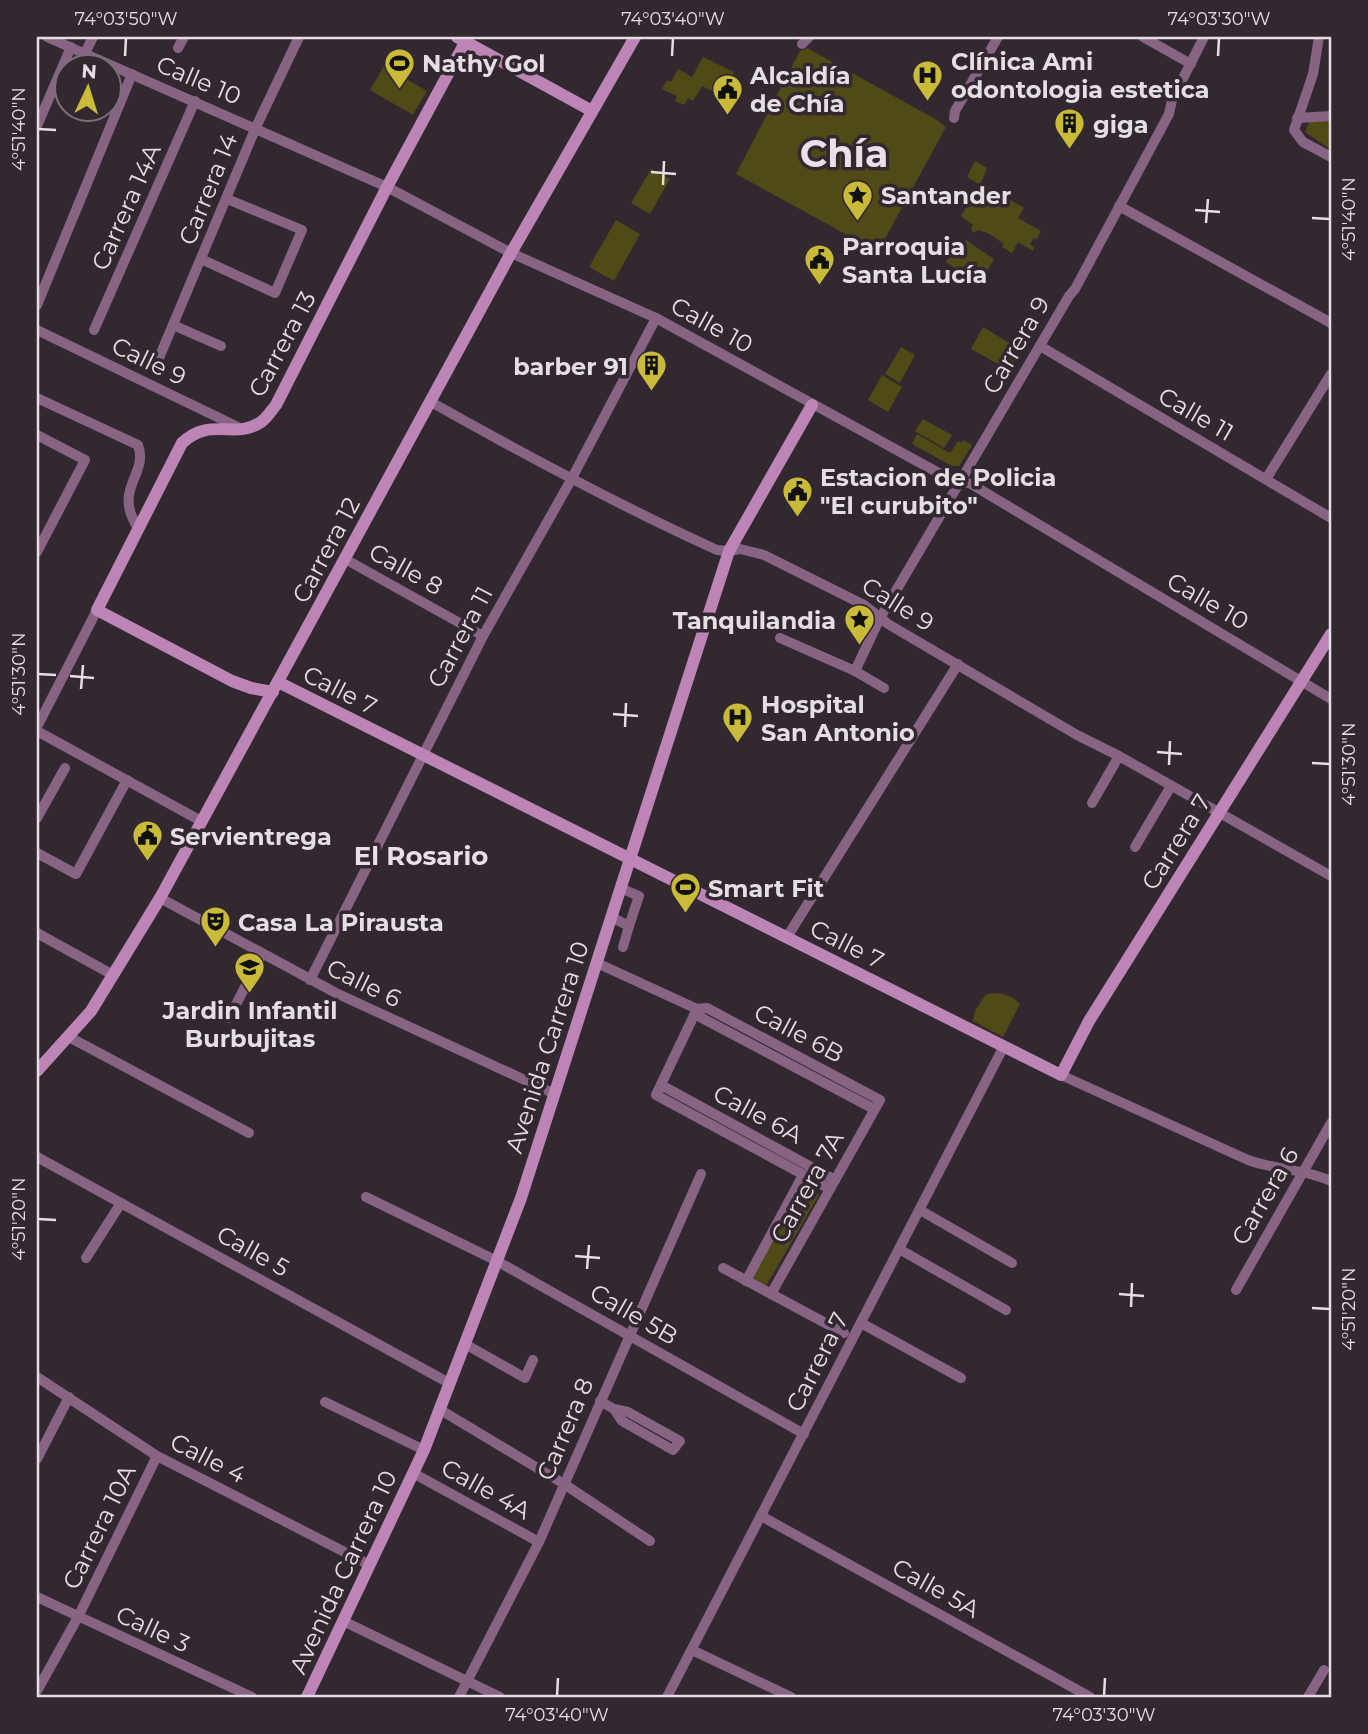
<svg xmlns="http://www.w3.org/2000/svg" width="1368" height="1734" font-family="Montserrat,sans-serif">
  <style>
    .green { fill: #504a17 }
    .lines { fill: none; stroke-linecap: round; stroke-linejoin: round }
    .street { stroke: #886484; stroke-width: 10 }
    .secondary { stroke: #bd84b6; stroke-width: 12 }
    .ticks { fill: none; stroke: #e5dee4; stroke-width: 2.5 }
    .labels { text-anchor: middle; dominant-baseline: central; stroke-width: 7; stroke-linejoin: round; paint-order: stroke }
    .poi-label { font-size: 24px; font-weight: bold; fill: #e5dee4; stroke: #312830; text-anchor: start }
    .street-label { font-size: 24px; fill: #e5dee4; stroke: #312830 }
    .neighbourhood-label { font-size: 26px; font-weight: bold; fill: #ecdfea; stroke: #312830 }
    .town-label { font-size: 38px; font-weight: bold; fill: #ecdfea; stroke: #312830 }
    .neatline { fill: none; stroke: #e5dee4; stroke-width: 2.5 }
    .ticks-label { font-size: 18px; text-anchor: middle; fill: #e5dee4 }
  </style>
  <rect width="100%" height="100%" fill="#312830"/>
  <g class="green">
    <path d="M 807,48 L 937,120 L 946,127 L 881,246 L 869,247 L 736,174 L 800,51 Z"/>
    <path d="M 703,57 L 734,72 L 723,96 L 702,86 L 693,101 L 688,98 L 684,105 L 675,101 L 677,96 L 662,89 L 667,80 L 671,82 L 678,69 L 692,77 Z"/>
    <path d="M 384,66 L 427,91 L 413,115 L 370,90 Z"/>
    <path d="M 1331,120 L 1331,150 L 1305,132 L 1309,122 Z"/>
    <path d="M 975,161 L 987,168 L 981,183 L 1024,208 L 1018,218 L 1041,231 L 1037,239 L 1034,238 L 1030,244 L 1034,247 L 1033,251 L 1018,242 L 1012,253 L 1002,247 L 1004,244 L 988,233 L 978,230 L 973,233 L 971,228 L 973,225 L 961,216 L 979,184 L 967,177 Z"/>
    <path d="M 651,169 L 670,179 L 650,214 L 631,203 Z"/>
    <path d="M 616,220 L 640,234 L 614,281 L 589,267 Z"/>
    <path d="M 966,240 L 994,259 L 979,284 L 946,262 L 954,249 L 959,251 Z"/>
    <path d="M 983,327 L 1021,350 L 1009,370 L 971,349 Z"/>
    <path d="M 901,347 L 915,355 L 900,383 L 885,374 Z"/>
    <path d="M 882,375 L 902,387 L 888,412 L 868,400 Z"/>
    <path d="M 923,419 L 952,435 L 944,448 L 915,431 Z"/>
    <path d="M 917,434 L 950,453 L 958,441 L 961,443 L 963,440 L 972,445 L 959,466 L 952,466 L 912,444 Z"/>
    <path d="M 1000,993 L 1013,998 L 1020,1004 L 1003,1037 L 973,1021 L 975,1011 L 986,994 Z"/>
    <path d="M 803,1185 L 819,1195 L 766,1286 L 753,1278 Z"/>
  </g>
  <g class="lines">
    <g class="street">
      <path d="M 47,37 L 387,187 L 511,253 L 656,318 L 946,477 L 971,484 L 1331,699"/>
      <path d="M 1143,37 L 1191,64"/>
      <path d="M 1319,37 L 1313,74 L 1294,130 L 1303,142 L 1331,157"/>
      <path d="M 802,44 L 809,37"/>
      <path d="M 178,48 L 184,37"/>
      <path d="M 85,53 L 93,37"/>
      <path d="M 954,118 L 955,111 L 998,37"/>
      <path d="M 1297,118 L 1331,116"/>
      <path d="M 37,126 L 71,47"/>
      <path d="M 1119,206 L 1331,323"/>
      <path d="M 201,259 L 275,293 L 302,230 L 227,199"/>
      <path d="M 37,305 L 132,74"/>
      <path d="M 173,325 L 221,346"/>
      <path d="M 37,330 L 240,428"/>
      <path d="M 94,330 L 195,101"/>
      <path d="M 1040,346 L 1331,518"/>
      <path d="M 159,358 L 256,127 L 299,37"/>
      <path d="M 37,398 L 138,445 C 149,475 112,488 138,528"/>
      <path d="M 431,402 C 525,455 618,505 717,550 L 729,551 L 740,549 L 764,555 L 864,605 L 888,624 L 1077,735 L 1119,756 L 1331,876"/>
      <path d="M 37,435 L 85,460 L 37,552"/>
      <path d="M 1266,479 L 1331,374"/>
      <path d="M 345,559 L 483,636"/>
      <path d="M 780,638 L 855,671 L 884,688"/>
      <path d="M 855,671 L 880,618 L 1069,296 L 1075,289 L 1169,114 L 1172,100 L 1204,37"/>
      <path d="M 37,727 L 97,610"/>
      <path d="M 37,731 L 201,821"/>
      <path d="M 1092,803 L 1119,756"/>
      <path d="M 37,818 L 65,768"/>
      <path d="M 1135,847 L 1171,786"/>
      <path d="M 37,853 L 76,874 L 127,780"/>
      <path d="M 160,898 L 336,993 L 555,1094"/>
      <path d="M 611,917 L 629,926 L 639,896 L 620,888"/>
      <path d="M 37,933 L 113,975"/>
      <path d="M 787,937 L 958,664"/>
      <path d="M 623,947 L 629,926"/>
      <path d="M 597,963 L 697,1009 L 707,1008 L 880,1100 L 771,1294"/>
      <path d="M 310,980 L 483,636 L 571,480 L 656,318"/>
      <path d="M 697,1009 L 656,1095 L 830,1189"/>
      <path d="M 697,1009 L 700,1017 L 874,1109"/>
      <path d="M 229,1018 L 262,954"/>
      <path d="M 69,1037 L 249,1133"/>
      <path d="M 1061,1075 L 1248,1160 C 1275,1170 1305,1169 1331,1181"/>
      <path d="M 661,1085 L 835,1180"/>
      <path d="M 37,1157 L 449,1383"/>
      <path d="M 366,1197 L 495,1260 L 804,1434"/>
      <path d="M 920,1210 L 1012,1263"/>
      <path d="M 899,1249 L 1006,1310"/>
      <path d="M 86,1258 L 121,1203"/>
      <path d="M 723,1268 L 844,1333"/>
      <path d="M 746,1281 L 803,1175"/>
      <path d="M 1236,1290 L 1331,1123"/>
      <path d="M 861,1323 L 961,1378"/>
      <path d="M 465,1344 L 525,1378 L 533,1360"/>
      <path d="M 37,1377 L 157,1456 L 368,1564"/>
      <path d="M 600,1401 L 614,1409 L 628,1412 L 680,1441 L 673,1450 L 622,1421 L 614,1409"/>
      <path d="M 325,1402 L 424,1450"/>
      <path d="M 439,1409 L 564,1484 L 650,1541"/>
      <path d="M 37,1459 L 69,1397"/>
      <path d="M 413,1473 L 539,1542"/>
      <path d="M 761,1516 L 1090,1697"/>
      <path d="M 37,1597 L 252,1697"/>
      <path d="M 343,1621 L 500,1697"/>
      <path d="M 692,1650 L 791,1697"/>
      <path d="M 37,1691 L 78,1617 L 157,1456"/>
      <path d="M 459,1697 L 539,1542 L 701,1174"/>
      <path d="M 667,1697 L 1004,1046"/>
      <path d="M 1308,1697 L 1324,1670"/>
    </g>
    <g class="secondary">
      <path d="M 457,37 L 592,111"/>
      <path d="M 278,682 L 1061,1075 L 1089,1021 L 1331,634"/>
      <path d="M 273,692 L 251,688 L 232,681 L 97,610 L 182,443 C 211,416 235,440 261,422 C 267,418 271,411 276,405 L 387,187 L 468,37"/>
      <path d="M 37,1071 L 91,1011 L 160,898 L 511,253 L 635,37"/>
      <path d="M 307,1697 L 424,1450 L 521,1198 L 729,551 L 812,405"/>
    </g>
  </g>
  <path class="ticks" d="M 125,56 L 126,38M 672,56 L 673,38M 1218,56 L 1219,38M 38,129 L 56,130M 651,172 L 676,174M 663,185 L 664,161M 1195,210 L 1220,212M 1312,218 L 1330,219M 1206,223 L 1208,199M 38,674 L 56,675M 70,676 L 94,678M 81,689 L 83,665M 613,714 L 638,716M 625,727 L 626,703M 1157,752 L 1182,754M 1312,763 L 1330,764M 1169,765 L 1170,741M 38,1219 L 56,1220M 575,1256 L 600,1258M 587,1269 L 589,1245M 1119,1294 L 1144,1296M 1131,1307 L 1132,1283M 1312,1308 L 1330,1309M 557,1696 L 558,1678M 1104,1696 L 1105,1678"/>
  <defs>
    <symbol id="stadium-pin" viewBox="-11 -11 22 30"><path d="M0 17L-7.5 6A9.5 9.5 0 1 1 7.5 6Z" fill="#caba39" stroke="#312830"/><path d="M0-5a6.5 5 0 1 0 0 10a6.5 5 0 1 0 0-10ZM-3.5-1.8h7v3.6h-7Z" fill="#111"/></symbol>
    <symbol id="hospital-pin" viewBox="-11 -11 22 30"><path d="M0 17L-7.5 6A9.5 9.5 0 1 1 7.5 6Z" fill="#caba39" stroke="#312830"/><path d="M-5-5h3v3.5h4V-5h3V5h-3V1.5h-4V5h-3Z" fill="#111"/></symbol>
    <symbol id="civic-pin" viewBox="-11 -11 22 30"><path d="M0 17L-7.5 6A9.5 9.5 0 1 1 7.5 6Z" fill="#caba39" stroke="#312830"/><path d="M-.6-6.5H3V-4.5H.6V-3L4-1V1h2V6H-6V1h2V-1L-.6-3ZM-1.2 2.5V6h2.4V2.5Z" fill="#111"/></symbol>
    <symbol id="building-pin" viewBox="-11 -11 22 30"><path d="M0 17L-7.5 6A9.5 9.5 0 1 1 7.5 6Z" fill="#caba39" stroke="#312830"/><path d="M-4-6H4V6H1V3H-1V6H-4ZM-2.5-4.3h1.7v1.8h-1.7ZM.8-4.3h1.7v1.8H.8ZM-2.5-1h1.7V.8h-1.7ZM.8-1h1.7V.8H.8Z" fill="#111"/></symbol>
    <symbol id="sight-pin" viewBox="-11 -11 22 30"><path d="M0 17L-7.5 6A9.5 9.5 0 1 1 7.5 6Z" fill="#caba39" stroke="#312830"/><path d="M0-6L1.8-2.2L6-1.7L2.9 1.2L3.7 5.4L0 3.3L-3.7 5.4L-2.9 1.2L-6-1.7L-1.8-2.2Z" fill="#111"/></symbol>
    <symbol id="theatre-pin" viewBox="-11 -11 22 30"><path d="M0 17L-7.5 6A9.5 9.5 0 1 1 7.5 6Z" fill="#caba39" stroke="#312830"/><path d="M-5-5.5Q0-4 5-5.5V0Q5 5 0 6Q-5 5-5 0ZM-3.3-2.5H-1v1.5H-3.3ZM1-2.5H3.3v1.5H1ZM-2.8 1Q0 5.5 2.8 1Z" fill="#111"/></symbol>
    <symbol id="school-pin" viewBox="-11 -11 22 30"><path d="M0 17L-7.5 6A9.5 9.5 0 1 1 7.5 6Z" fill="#caba39" stroke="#312830"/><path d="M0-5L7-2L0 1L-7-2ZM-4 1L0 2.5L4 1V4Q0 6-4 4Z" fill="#111"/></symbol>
  </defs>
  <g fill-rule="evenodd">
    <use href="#stadium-pin" x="382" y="46" width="35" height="47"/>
    <use href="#hospital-pin" x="910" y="58" width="35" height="47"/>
    <use href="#civic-pin" x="710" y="72" width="35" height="47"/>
    <use href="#building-pin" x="1052" y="106" width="35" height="47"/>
    <use href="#sight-pin" x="840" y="178" width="35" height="47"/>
    <use href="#civic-pin" x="802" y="242" width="35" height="47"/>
    <use href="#building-pin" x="634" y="348" width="35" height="47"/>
    <use href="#civic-pin" x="780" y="474" width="35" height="47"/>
    <use href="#sight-pin" x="842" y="602" width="35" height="47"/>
    <use href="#hospital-pin" x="720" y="700" width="35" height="47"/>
    <use href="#civic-pin" x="130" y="818" width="35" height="47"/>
    <use href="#stadium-pin" x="668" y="870" width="35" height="47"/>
    <use href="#theatre-pin" x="198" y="904" width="35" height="47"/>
    <use href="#school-pin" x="232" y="950" width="35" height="47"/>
  </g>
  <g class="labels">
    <g class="poi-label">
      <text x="951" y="61">Clínica Ami<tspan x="951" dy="28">odontologia estetica</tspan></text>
      <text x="422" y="63">Nathy Gol</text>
      <text x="750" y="75">Alcaldía<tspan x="750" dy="28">de Chía</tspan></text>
      <text x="1093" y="124">giga</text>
      <text x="881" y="195">Santander</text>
      <text x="842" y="246">Parroquia<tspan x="842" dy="28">Santa Lucía</tspan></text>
      <text x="628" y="366" text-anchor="end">barber 91</text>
      <text x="820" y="477">Estacion de Policia<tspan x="820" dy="28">"El curubito"</tspan></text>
      <text x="836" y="620" text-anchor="end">Tanquilandia</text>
      <text x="761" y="704">Hospital<tspan x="761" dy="28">San Antonio</tspan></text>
      <text x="170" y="836">Servientrega</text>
      <text x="708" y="888">Smart Fit</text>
      <text x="238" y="922">Casa La Pirausta</text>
      <text x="250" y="1010" text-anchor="middle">Jardin Infantil<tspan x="250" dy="28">Burbujitas</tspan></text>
    </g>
    <g class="street-label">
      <text transform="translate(199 80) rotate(23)">Calle 10</text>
      <text transform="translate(208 189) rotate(-68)">Carrera 14</text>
      <text transform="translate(126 207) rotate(-66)">Carrera 14A</text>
      <text transform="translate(712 325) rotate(29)">Calle 10</text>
      <text transform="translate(282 344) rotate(-62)">Carrera 13</text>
      <text transform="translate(1016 345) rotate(-60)">Carrera 9</text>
      <text transform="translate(149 361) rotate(26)">Calle 9</text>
      <text transform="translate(1196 414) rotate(30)">Calle 11</text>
      <text transform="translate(326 550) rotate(-62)">Carrera 12</text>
      <text transform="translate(406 569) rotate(29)">Calle 8</text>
      <text transform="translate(1208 601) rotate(30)">Calle 10</text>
      <text transform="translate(898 604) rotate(32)">Calle 9</text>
      <text transform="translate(460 637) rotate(-62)">Carrera 11</text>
      <text transform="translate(340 690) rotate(27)">Calle 7</text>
      <text transform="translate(1176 842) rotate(-58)">Carrera 7</text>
      <text transform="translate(847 944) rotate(27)">Calle 7</text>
      <text transform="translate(364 983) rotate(26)">Calle 6</text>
      <text transform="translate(799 1033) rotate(28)">Calle 6B</text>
      <text transform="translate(547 1047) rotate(-72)">Avenida Carrera 10</text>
      <text transform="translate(758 1114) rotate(28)">Calle 6A</text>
      <text transform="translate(807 1187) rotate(-61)">Carrera 7A</text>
      <text transform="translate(1265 1196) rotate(-60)">Carrera 6</text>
      <text transform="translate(253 1251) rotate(29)">Calle 5</text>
      <text transform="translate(634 1314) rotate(30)">Calle 5B</text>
      <text transform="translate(817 1362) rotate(-63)">Carrera 7</text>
      <text transform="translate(565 1429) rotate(-67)">Carrera 8</text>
      <text transform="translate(208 1458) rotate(27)">Calle 4</text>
      <text transform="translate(486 1489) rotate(29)">Calle 4A</text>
      <text transform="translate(99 1527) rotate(-64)">Carrera 10A</text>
      <text transform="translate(343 1572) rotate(-65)">Avenida Carrera 10</text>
      <text transform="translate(936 1588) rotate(29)">Calle 5A</text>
      <text transform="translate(153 1629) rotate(25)">Calle 3</text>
    </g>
    <g class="neighbourhood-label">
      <text x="421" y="856">El Rosario</text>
    </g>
    <g class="town-label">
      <text x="844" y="153">Chía</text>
    </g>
  </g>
  <rect width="1368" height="1734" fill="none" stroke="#312830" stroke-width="77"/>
  <g transform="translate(88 88) rotate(4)"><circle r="33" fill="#312830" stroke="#797178" stroke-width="2"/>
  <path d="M0-5L12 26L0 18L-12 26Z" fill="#caba39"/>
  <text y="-10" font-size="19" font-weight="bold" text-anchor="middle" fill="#e5dee4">N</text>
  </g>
  <rect x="38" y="38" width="1292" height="1658" class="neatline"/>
  <g class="ticks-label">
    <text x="126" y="25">74°03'50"W</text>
    <text x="673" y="25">74°03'40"W</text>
    <text x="1219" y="25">74°03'30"W</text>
    <text transform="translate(19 129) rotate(-90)" y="6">4°51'40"N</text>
    <text transform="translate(1349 219) rotate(-90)" y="6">4°51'40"N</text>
    <text transform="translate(19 674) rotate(-90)" y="6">4°51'30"N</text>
    <text transform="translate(1349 764) rotate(-90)" y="6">4°51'30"N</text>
    <text transform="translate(19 1219) rotate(-90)" y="6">4°51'20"N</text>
    <text transform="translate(1349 1309) rotate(-90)" y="6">4°51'20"N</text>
    <text x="557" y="1721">74°03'40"W</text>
    <text x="1104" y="1721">74°03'30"W</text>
  </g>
</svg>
